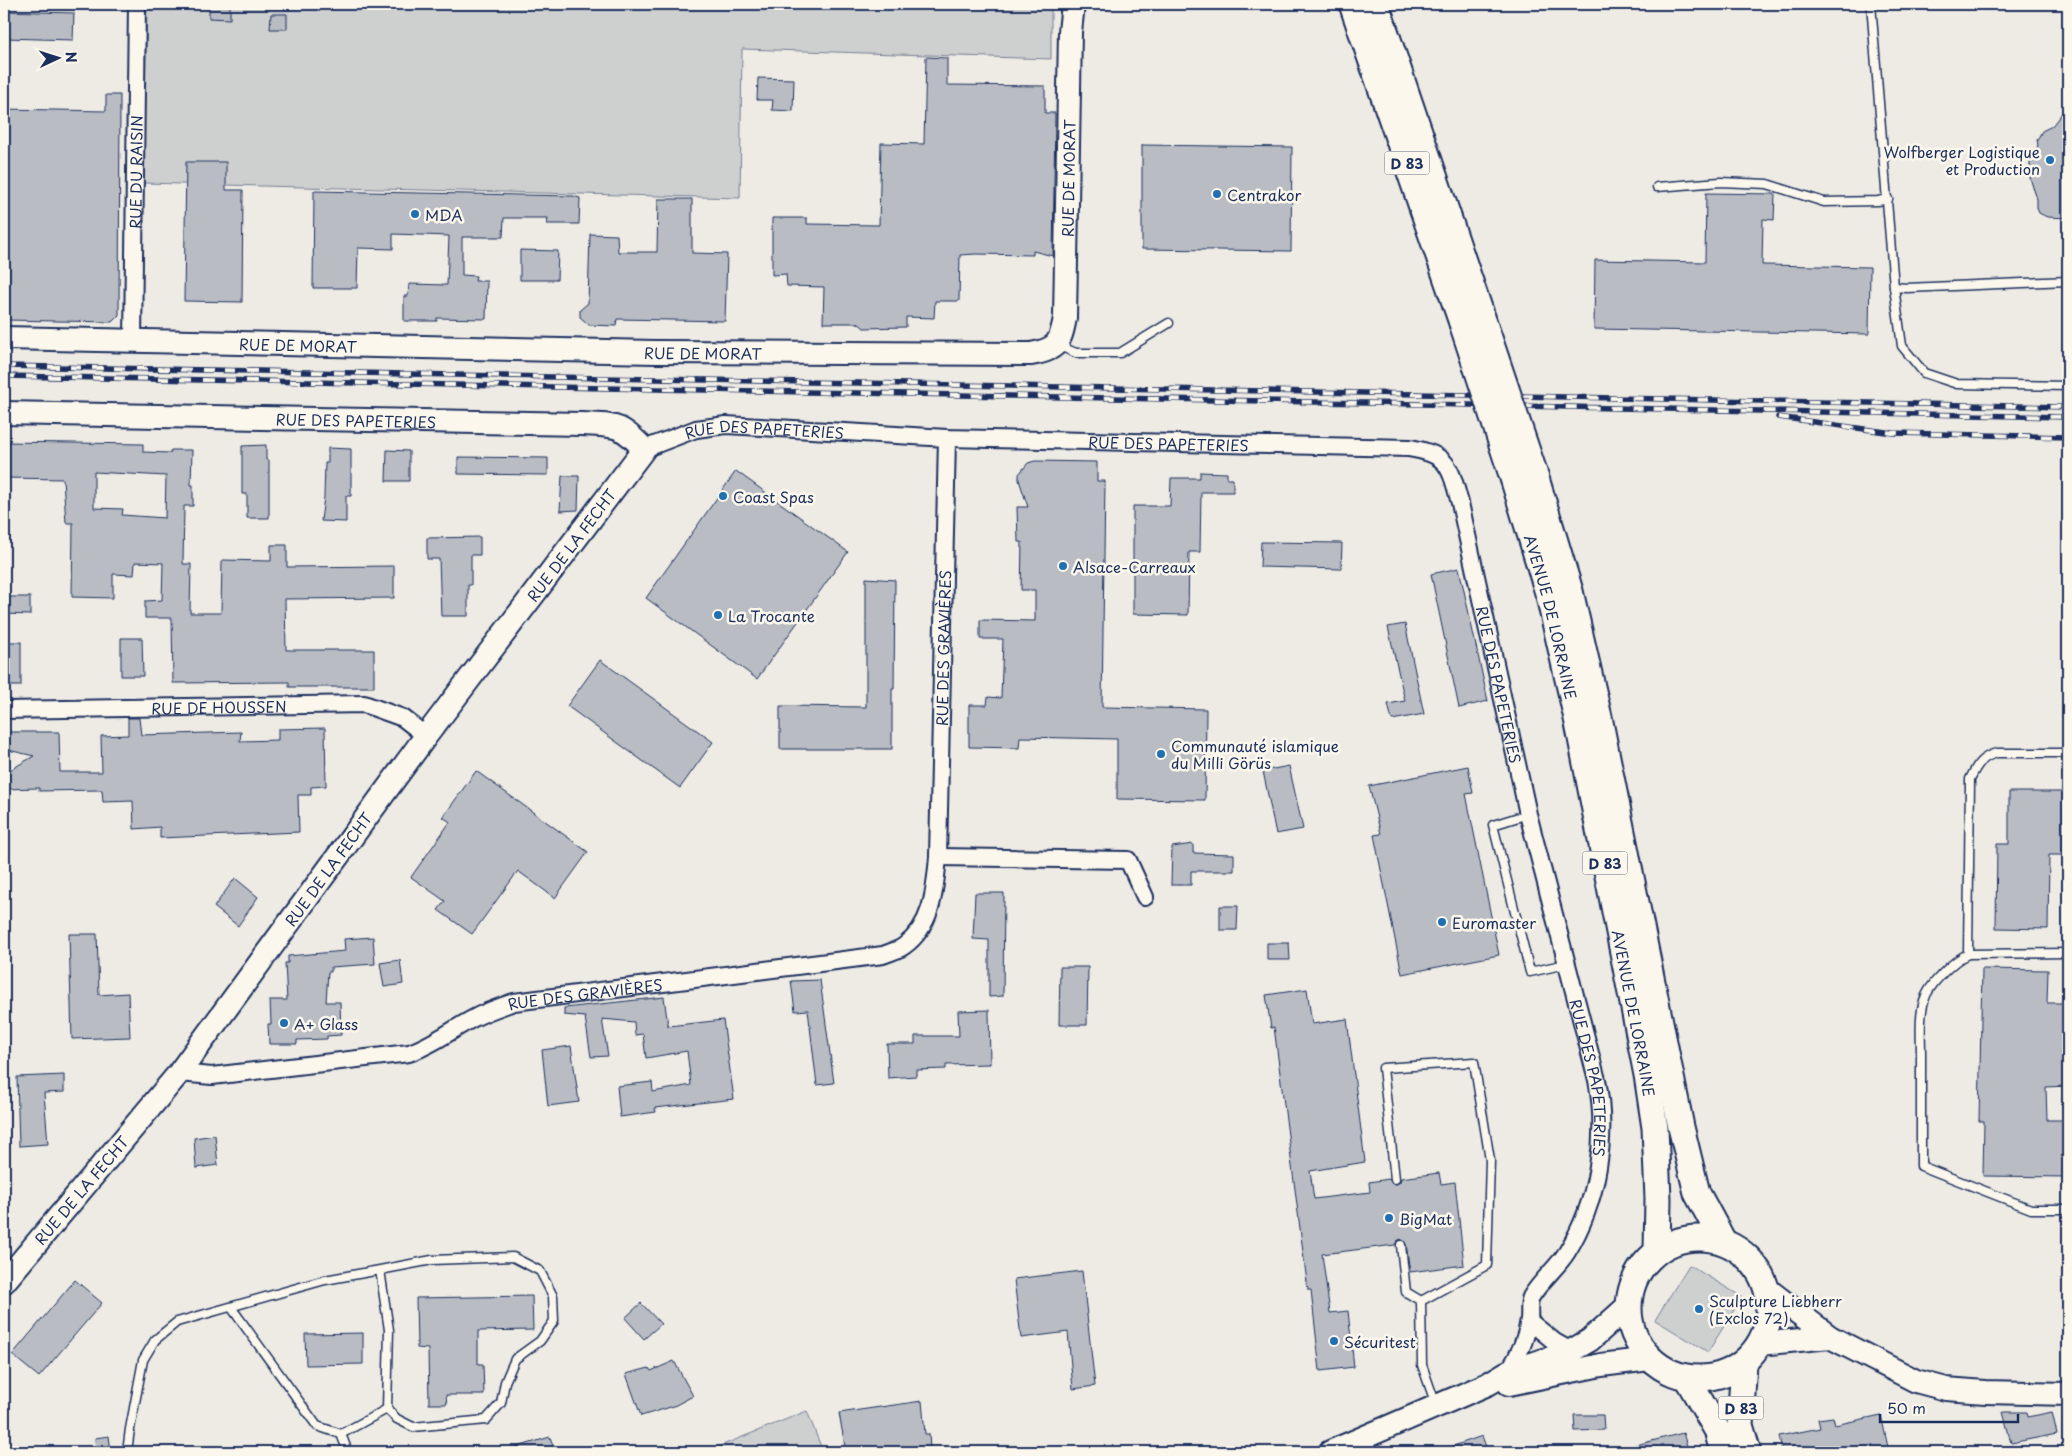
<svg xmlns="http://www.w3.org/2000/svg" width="2072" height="1456" font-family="'Playpen Sans',sans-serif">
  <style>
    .green { fill: #cecfcf; stroke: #747f96 }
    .building { fill: #b9bcc3; stroke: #1b2f5e; fill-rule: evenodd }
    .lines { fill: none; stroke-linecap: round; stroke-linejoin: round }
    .lane-casing { stroke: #1b2f5e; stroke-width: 11 }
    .street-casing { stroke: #1b2f5e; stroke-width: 20 }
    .secondary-casing { stroke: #1b2f5e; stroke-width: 26 }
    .primary-casing { stroke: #1b2f5e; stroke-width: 29 }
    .lane { stroke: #fbf7ec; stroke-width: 8 }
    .street { stroke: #fbf7ec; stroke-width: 16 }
    .secondary { stroke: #fbf7ec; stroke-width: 22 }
    .primary { stroke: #fbf7ec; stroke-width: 25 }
    .rail-casing { stroke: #1b2f5e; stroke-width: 5.5 }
    .rail { stroke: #fbf7ec; stroke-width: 4; stroke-dasharray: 11; stroke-linecap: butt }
    .primary-bridge-casing { stroke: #1b2f5e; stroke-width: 29; stroke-linecap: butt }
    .primary-bridge { stroke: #fbf7ec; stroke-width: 25 }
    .poi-dot { fill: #1f6fb2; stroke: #fbf7ec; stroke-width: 2 }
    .labels { text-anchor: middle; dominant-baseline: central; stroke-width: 5; stroke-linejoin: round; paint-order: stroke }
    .shield { fill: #fbf7ec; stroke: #5e6b89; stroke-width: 1 }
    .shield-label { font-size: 14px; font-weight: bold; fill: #1b2f5e }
    .poi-label { font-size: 15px; fill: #1b2f5e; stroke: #fbf7ec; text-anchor: start }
    .street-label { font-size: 15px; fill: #1b2f5e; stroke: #fbf7ec }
  </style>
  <rect width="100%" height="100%" fill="#eeebe4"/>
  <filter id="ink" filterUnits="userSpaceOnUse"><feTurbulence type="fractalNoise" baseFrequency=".02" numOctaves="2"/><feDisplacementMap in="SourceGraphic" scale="10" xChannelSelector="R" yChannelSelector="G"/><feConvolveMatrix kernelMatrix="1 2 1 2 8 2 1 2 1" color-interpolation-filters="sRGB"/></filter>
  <g filter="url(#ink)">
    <g class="green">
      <path d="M 147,4 L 1051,4 L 1051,59 L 742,49 L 740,198 L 143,183 Z"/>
      <path d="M 1689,1265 L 1742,1297 L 1708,1352 L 1655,1320 Z"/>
      <path d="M 807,1411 L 823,1452 L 717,1452 L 715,1448 Z"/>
    </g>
    <g class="building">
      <path d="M 209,4 L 230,4 L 230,19 L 209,18 Z"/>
      <path d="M 4,11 L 74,13 L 73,40 L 4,38 Z"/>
      <path d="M 271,14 L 287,14 L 287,29 L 270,29 Z"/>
      <path d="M 926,57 L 947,58 L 947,85 L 1045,86 L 1045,113 L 1055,113 L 1053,256 L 1033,251 L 1033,255 L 976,254 L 960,255 L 959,301 L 935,301 L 934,318 L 906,317 L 906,327 L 864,328 L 858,323 L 823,323 L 824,287 L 787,286 L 786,274 L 772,275 L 772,218 L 807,218 L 807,224 L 879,225 L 881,143 L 924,144 Z"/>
      <path d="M 758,78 L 794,79 L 793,111 L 772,110 L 773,100 L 757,100 Z"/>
      <path d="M 106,95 L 120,95 L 119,315 L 112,322 L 4,320 L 4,109 L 106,111 Z"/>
      <path d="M 2068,105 L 2068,218 L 2047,217 L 2039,213 L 2037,208 L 2037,199 L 2030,178 L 2030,163 L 2038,145 L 2037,140 L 2042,131 L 2052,126 Z"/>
      <path d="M 1142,145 L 1292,147 L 1291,251 L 1142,249 Z"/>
      <path d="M 186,162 L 226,162 L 226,190 L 243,190 L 242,302 L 184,301 Z"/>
      <path d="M 314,191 L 573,196 L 580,198 L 579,224 L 547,224 L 548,218 L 504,218 L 503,237 L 462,237 L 462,275 L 476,276 L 475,281 L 487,281 L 486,319 L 437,318 L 437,321 L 404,321 L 404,296 L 408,296 L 409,284 L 447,285 L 449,236 L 393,234 L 393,249 L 358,248 L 357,288 L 313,288 Z"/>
      <path d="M 1706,193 L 1775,194 L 1774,220 L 1763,219 L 1762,265 L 1870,267 L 1869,334 L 1594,329 L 1595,260 L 1705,262 Z"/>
      <path d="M 658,199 L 692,199 L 692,253 L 727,254 L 725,321 L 617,319 L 616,326 L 589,325 L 580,317 L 580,310 L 588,303 L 590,234 L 617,235 L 618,252 L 657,252 Z"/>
      <path d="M 520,250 L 558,251 L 557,280 L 520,280 Z"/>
      <path d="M 4,442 L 143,444 L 143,452 L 170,453 L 171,450 L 192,450 L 191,485 L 193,485 L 193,506 L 184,506 L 183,564 L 191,564 L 190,613 L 221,613 L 222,560 L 271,561 L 271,545 L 287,545 L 287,567 L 394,566 L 394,598 L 285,599 L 286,650 L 374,650 L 374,687 L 289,687 L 289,682 L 173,683 L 172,618 L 145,618 L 145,601 L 162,600 L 163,563 L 135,562 L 134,575 L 113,574 L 113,598 L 72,597 L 73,523 L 66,523 L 63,479 L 5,478 ZM 94,472 L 166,476 L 165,518 L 122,515 L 123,509 L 94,508 Z"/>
      <path d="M 266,445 L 266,460 L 269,460 L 269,518 L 247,518 L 247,494 L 242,494 L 242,446 Z"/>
      <path d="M 328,448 L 351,449 L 351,496 L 346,496 L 346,522 L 321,521 L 324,497 L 325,463 L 328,463 Z"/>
      <path d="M 387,450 L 409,451 L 409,481 L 386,481 Z"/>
      <path d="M 458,457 L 548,458 L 548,475 L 458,474 Z"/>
      <path d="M 1035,461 L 1097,462 L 1097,481 L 1105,481 L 1102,707 L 1206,709 L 1205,800 L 1117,799 L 1117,739 L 1020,737 L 1019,748 L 969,747 L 969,705 L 987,705 L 988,697 L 1001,698 L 1003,639 L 980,639 L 980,620 L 1035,621 L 1035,590 L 1021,590 L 1022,542 L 1018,542 L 1017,507 L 1028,507 L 1019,480 L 1019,474 L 1028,463 Z"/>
      <path d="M 736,471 L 848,552 L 757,679 L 646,598 Z"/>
      <path d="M 1200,472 L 1227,473 L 1227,479 L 1233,479 L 1233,492 L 1201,492 L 1200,552 L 1189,552 L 1188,615 L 1133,614 L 1133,506 L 1170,506 L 1171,478 L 1200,478 Z"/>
      <path d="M 562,476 L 579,476 L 578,510 L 560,511 Z"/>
      <path d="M 480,537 L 480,555 L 471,555 L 471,585 L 468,585 L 468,616 L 441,616 L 439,559 L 427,559 L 427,538 Z"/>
      <path d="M 1261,542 L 1342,543 L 1341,569 L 1260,567 Z"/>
      <path d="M 1459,568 L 1488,701 L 1459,708 L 1431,574 Z"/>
      <path d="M 866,578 L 895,580 L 894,689 L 892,689 L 892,749 L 780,749 L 780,706 L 866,707 Z"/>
      <path d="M 4,597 L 30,597 L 30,615 L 4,614 Z"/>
      <path d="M 1405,624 L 1424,714 L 1392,720 L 1388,704 L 1405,701 L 1388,627 Z"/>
      <path d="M 121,638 L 142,638 L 143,676 L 121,676 Z"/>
      <rect x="4" y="642" width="17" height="44"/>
      <path d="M 600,660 L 713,742 L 680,788 L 567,706 Z"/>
      <path d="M 128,718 L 139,718 L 141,735 L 241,732 L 240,741 L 278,740 L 278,729 L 325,728 L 326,786 L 311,787 L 311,795 L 298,795 L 299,832 L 160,838 L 160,827 L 134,829 L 133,801 L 103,802 L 102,790 L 39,791 L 39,788 L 4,789 L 5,773 L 34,756 L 4,749 L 4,732 L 59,732 L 60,772 L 102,772 L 101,736 L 128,735 Z"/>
      <path d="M 1289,766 L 1303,829 L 1276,834 L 1263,771 Z"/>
      <path d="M 1468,766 L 1473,793 L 1466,794 L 1499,955 L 1402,974 L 1374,835 L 1381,834 L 1369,786 Z"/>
      <path d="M 476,771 L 588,852 L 555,898 L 518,871 L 472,934 L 438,910 L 445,901 L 411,877 L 450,822 L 443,817 Z"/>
      <path d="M 2009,792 L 2068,792 L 2068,855 L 2049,855 L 2048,929 L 1996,928 L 1997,844 L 2009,844 Z"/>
      <path d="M 1193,844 L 1193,853 L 1234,854 L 1234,871 L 1191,871 L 1191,885 L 1171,885 L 1172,847 Z"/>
      <path d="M 235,878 L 258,897 L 238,926 L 214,907 Z"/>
      <path d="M 975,893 L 1004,893 L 1003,996 L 989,997 L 989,940 L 973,939 Z"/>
      <path d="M 1220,906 L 1238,906 L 1237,930 L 1220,930 Z"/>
      <path d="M 69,934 L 97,934 L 99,995 L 128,993 L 130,1037 L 72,1039 Z"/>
      <path d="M 373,937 L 375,964 L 331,967 L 331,972 L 328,972 L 326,1002 L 340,1002 L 341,1035 L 327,1036 L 327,1039 L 297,1040 L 297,1044 L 269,1044 L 268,1024 L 271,1024 L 270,1000 L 287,1000 L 285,963 L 288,963 L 288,956 L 345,951 L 344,939 Z"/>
      <path d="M 1267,943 L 1289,943 L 1290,960 L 1267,960 Z"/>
      <path d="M 400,960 L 403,984 L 384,987 L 380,963 Z"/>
      <path d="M 1060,967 L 1088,967 L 1087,1025 L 1059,1025 Z"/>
      <path d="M 1982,969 L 2048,970 L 2047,1003 L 2068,1003 L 2068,1086 L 2046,1087 L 2047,1120 L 2068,1120 L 2068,1177 L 1983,1176 L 1984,1121 L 1979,1121 Z"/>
      <path d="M 820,980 L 834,1083 L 817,1085 L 808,1010 L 795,1011 L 791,981 Z"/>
      <path d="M 1307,989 L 1312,1024 L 1347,1019 L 1365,1162 L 1310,1171 L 1314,1199 L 1370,1192 L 1369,1182 L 1389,1179 L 1392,1184 L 1396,1184 L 1400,1182 L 1401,1178 L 1439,1173 L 1441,1184 L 1455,1182 L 1464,1265 L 1410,1272 L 1406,1244 L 1401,1239 L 1397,1241 L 1395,1245 L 1322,1254 L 1330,1313 L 1348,1311 L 1354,1367 L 1320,1371 L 1311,1290 L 1308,1290 L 1274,1027 L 1271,1028 L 1266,995 Z"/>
      <path d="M 664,997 L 668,1026 L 723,1020 L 734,1099 L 655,1108 L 656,1112 L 620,1117 L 617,1086 L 652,1082 L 653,1092 L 691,1085 L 687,1051 L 646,1058 L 643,1034 L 635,1035 L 634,1022 L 602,1019 L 608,1056 L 591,1057 L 585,1017 L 564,1015 L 564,1008 Z"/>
      <path d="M 989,1010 L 990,1064 L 946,1065 L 946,1069 L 916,1070 L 916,1076 L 888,1078 L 887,1044 L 915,1044 L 915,1036 L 959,1036 L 958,1011 Z"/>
      <path d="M 571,1046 L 579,1102 L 548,1106 L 542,1050 Z"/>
      <path d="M 64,1075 L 64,1092 L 44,1093 L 48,1144 L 19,1146 L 17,1077 Z"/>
      <path d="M 215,1135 L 218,1165 L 196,1168 L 194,1138 Z"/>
      <path d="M 1082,1271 L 1095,1386 L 1073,1389 L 1068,1332 L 1021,1338 L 1014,1279 Z"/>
      <path d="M 75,1280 L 102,1303 L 39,1377 L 12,1355 Z"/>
      <path d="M 532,1296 L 533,1330 L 478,1331 L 478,1364 L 483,1364 L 484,1395 L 446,1395 L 447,1404 L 429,1404 L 428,1349 L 417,1348 L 416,1298 Z"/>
      <path d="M 641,1303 L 661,1324 L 644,1339 L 625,1318 Z"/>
      <path d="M 363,1333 L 363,1364 L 306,1365 L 305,1334 Z"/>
      <path d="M 674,1361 L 693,1396 L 674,1406 L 641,1416 L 626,1374 L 649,1368 L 651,1371 Z"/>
      <path d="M 922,1401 L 925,1434 L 929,1434 L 930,1449 L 904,1452 L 846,1452 L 839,1413 Z"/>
      <path d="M 2003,1412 L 2027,1412 L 2028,1417 L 2052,1412 L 2057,1434 L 2011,1443 Z"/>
      <path d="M 1574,1415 L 1603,1415 L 1604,1430 L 1575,1431 Z"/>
      <path d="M 1881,1415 L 1889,1452 L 1782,1452 L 1779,1436 L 1820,1428 L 1818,1419 L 1833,1417 L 1835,1425 Z"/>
      <path d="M 1683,1433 L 1689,1452 L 1629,1452 L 1628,1447 Z"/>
      <path d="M 109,1436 L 111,1452 L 96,1452 L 95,1438 Z"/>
      <path d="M 1482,1436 L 1488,1452 L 1442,1452 L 1442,1450 Z"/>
      <path d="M 550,1437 L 555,1452 L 511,1452 L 511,1449 Z"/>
    </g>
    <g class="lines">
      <defs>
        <g id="lane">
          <path d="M 1871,4 L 1894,287 L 1902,346 L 1924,373 L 1957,384 L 2068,386"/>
          <path d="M 1657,187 L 1720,182 L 1767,184 L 1824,202 L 1878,201 L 1888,199"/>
          <path d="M 1894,287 L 1907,288 L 2068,281"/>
          <path d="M 1057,345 L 1076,353 L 1120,353 L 1169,323"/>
          <path d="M 1528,814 L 1493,825 L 1530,972 L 1566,964"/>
          <path d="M 2068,953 L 1968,954 C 1954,960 1928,985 1924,1001 C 1919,1017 1921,1037 1921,1054 C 1921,1092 1921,1129 1921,1166 L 2031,1209 L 2068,1209"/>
          <path d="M 1968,954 L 1970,779 C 1977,765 1981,757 1997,753 L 2068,753"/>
          <path d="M 1395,1179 L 1383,1068 L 1474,1062 L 1490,1160 L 1487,1265 L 1421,1301 L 1422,1365 L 1436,1405"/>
          <path d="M 1401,1245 L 1406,1292 L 1421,1301"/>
          <path d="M 231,1307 L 317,1426 L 341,1434 L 387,1409"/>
          <path d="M 341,1434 L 348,1452"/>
          <path d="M 127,1452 L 130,1429 L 143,1360 L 155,1340 L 177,1322 L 325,1280 L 380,1270 L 432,1260 L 513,1257 L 540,1271 L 553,1296 L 554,1321 L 540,1341 L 515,1359 L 505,1382 L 501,1403 L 486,1420 L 413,1427 L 397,1419 L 387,1409 L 389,1330 L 380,1270"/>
        </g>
        <g id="street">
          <path id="s1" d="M 133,341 L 137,4"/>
          <path id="s2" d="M 644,449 L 696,429 L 726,425 L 947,438 L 1409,448 C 1449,454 1450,467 1460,503 L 1528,814 L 1597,1080 C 1608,1137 1598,1202 1567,1252 C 1557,1268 1541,1280 1531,1297 C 1528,1303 1530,1312 1529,1319 C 1527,1337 1518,1357 1508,1372"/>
          <path id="s3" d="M 4,710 L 364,704 L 403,718 L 426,736"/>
          <path d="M 938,857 L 1128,860 L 1145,897"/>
          <path id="s4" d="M 179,1073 L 212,1076 L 409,1053 C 433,1045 451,1030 474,1018 C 487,1011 500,1007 514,1002 L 883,955 C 890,952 899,950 904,946 C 933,925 935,889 938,857 L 947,438"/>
          <path d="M 1529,1321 L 1555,1342 L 1571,1351"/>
        </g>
        <g id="secondary">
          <path id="s5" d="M 4,338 L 655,352 L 1031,354 C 1057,349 1060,344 1065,318 L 1070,32 L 1073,4"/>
          <path id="s6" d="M 4,413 L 582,424 C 617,426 619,423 644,449 L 426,736 L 179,1073 L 4,1282"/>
          <path d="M 1767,1289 L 1830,1337 L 1916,1381 L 1946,1389 L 1985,1392 L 2068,1394"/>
          <path d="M 1760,1344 L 1830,1337"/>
          <path d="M 1509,1384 L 1601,1365 L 1650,1359"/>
          <path d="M 1330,1452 L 1488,1384 L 1508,1372 L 1571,1351 L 1590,1340 L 1628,1306"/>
        </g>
        <g id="primary">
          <path d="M 1352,4 L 1462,323"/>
          <path d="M 1376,4 L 1482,317"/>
          <path d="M 1535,475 L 1570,591 L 1599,717 L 1681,1127 L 1697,1193 L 1723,1241"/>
          <path id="s7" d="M 1514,481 L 1549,596 L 1578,723 L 1647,1075 L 1655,1128 L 1658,1199 L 1657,1251"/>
          <circle cx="1699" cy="1308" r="70"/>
          <path d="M 1744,1363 L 1740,1425 L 1748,1452"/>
          <path d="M 1687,1378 L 1717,1430 L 1723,1452"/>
        </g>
      </defs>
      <use href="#lane" class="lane-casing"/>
      <use href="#street" class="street-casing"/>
      <use href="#secondary" class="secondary-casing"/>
      <use href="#primary" class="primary-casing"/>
      <use href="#lane" class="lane"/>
      <use href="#street" class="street"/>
      <use href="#secondary" class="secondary"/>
      <use href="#primary" class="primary"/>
      <defs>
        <g id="rail">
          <path d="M 4,366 L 2068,407"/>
          <path d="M 4,376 L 2068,417"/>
          <path d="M 1778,417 L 1893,433 L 2068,437"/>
        </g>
      </defs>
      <use href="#rail" class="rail-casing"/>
      <use href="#rail" class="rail"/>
      <defs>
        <g id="primary-bridge">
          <path d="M 1482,317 L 1535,475"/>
          <path d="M 1462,323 L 1514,481"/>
        </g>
      </defs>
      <use href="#primary-bridge" class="primary-bridge-casing"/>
      <use href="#primary-bridge" class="primary-bridge"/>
    </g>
  </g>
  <g class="poi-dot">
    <circle cx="2050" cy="160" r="5"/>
    <circle cx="1217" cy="194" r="5"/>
    <circle cx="415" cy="214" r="5"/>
    <circle cx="723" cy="496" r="5"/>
    <circle cx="1063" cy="566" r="5"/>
    <circle cx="718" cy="615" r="5"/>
    <circle cx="1161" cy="754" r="5"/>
    <circle cx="1442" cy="922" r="5"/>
    <circle cx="284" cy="1023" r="5"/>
    <circle cx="1389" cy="1218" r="5"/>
    <circle cx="1699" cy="1309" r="5"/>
    <circle cx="1334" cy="1341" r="5"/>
  </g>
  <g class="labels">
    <g class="shield">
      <rect x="1384.5" y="151.5" width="45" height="23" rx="4"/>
      <rect x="1582.5" y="851.5" width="45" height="23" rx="4"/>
      <rect x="1718.5" y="1396.5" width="45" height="23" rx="4"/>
    </g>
    <g class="shield-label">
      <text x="1407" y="163">D 83</text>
      <text x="1605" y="863">D 83</text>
      <text x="1741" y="1408">D 83</text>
    </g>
    <g class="poi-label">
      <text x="2040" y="151" text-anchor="end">Wolfberger Logistique<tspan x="2040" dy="17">et Production</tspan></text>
      <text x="1227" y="194">Centrakor</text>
      <text x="425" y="214">MDA</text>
      <text x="733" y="496">Coast Spas</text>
      <text x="1073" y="566">Alsace-Carreaux</text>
      <text x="728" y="615">La Trocante</text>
      <text x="1171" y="745">Communauté islamique<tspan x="1171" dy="17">du Milli Görüs</tspan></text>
      <text x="1452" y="922">Euromaster</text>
      <text x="294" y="1023">A+ Glass</text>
      <text x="1399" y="1218">BigMat</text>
      <text x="1709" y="1300">Sculpture Liebherr<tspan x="1709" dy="17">(Exclos 72)</tspan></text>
      <text x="1344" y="1341">Sécuritest</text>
    </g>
    <g class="street-label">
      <text stroke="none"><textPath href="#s1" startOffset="169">RUE DU RAISIN</textPath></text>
      <text stroke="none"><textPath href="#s5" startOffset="1222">RUE DE MORAT</textPath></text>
      <text stroke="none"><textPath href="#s5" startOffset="294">RUE DE MORAT</textPath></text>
      <text stroke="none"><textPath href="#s5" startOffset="699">RUE DE MORAT</textPath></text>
      <text stroke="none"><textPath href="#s6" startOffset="352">RUE DES PAPETERIES</textPath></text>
      <text stroke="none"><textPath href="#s2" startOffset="124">RUE DES PAPETERIES</textPath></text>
      <text stroke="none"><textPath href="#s2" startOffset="529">RUE DES PAPETERIES</textPath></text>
      <text transform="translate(571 545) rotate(-53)">RUE DE LA FECHT</text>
      <text stroke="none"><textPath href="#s7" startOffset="141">AVENUE DE LORRAINE</textPath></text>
      <text stroke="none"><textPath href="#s4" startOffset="1051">RUE DES GRAVIÈRES</textPath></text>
      <text stroke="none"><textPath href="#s2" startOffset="1038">RUE DES PAPETERIES</textPath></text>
      <text stroke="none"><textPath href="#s3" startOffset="215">RUE DE HOUSSEN</textPath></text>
      <text transform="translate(328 869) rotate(-54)">RUE DE LA FECHT</text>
      <text stroke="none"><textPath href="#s4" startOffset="420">RUE DES GRAVIÈRES</textPath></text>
      <text stroke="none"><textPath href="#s7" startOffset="546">AVENUE DE LORRAINE</textPath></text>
      <text stroke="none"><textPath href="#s2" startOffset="1442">RUE DES PAPETERIES</textPath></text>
      <text transform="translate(81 1190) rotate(-50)">RUE DE LA FECHT</text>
    </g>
  </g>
  <rect width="2072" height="1456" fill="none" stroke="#fbf7ec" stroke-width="20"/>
  <rect x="10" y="10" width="2052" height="1436" fill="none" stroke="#1b2f5e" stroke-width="2" filter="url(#ink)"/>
  <g transform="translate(58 58) rotate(86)" stroke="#fbf7ec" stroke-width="4" paint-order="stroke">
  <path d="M0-4L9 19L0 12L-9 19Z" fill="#1b2f5e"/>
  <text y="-8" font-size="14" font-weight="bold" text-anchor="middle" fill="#1b2f5e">N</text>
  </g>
  <path d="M1880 1414v8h138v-8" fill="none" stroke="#1b2f5e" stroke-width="2.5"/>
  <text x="1887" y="1414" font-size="15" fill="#1b2f5e" stroke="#fbf7ec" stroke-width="4" paint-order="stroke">50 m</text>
</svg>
